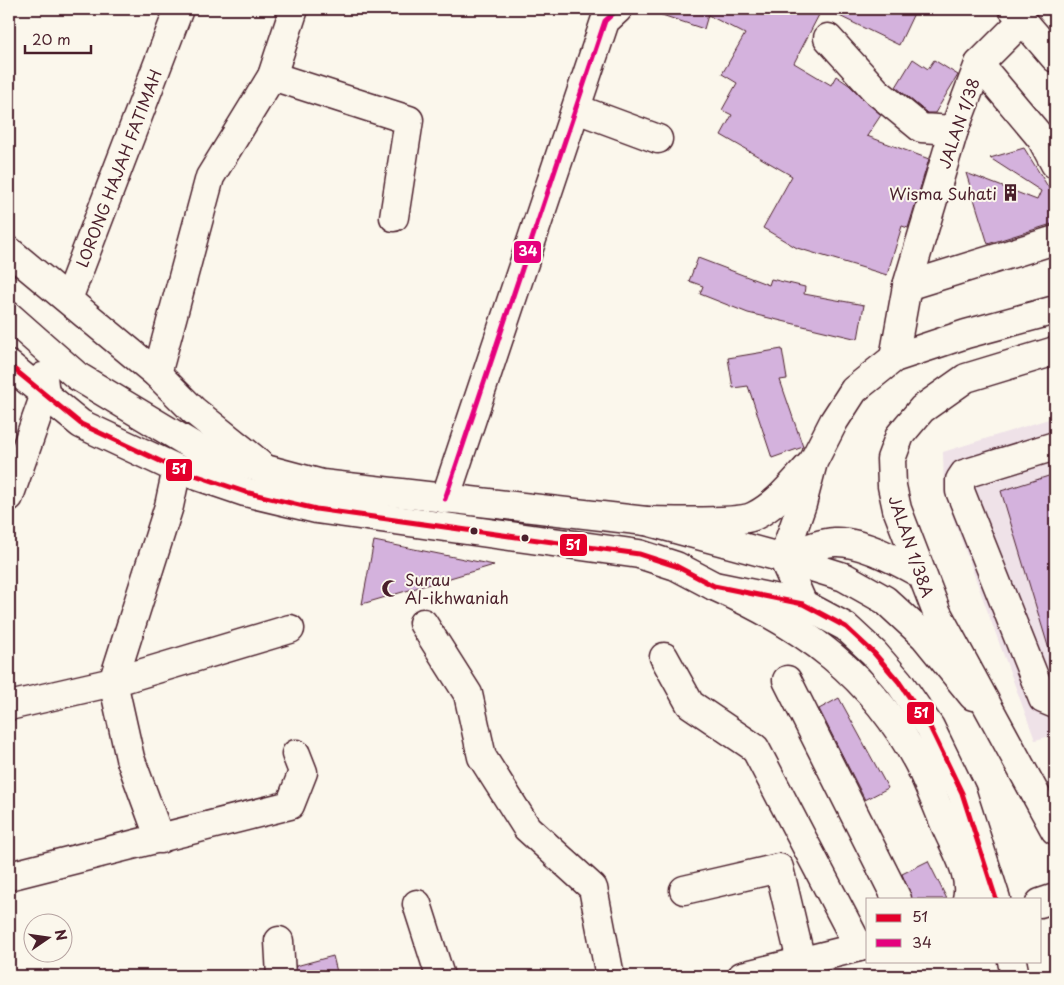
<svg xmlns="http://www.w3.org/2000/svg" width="1064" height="985" font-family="'Playpen Sans',sans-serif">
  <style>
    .built { fill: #efe2e8 }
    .building { fill: #d4b2dd; stroke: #4a1f2b }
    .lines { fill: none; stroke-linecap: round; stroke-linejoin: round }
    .minor-casing { stroke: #4a1f2b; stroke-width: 31 }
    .major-casing { stroke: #4a1f2b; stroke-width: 31 }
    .minor { stroke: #fbf7ec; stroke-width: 28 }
    .major { stroke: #fbf7ec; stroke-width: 28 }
    .bus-1-casing { stroke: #fbf7ec; stroke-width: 9 }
    .bus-2-casing { stroke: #fbf7ec; stroke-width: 9 }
    .bus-1 { stroke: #e4002b; stroke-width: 5 }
    .bus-2 { stroke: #e5007d; stroke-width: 5 }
    .bus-dot { fill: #4a1f2b; stroke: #fbf7ec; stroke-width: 2 }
    .labels { text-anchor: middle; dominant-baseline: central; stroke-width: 4; stroke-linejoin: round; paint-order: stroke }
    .street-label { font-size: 16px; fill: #4a1f2b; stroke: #fbf7ec }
    .poi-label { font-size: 16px; fill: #4a1f2b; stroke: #fbf7ec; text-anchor: end }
    .line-badge { stroke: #fbf7ec; stroke-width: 2 }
    .badge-label { font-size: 14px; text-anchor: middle; font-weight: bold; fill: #fff }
  </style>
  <rect width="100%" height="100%" fill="#fbf7ec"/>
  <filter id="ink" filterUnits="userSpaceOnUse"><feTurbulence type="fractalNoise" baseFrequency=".02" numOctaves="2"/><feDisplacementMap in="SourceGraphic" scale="10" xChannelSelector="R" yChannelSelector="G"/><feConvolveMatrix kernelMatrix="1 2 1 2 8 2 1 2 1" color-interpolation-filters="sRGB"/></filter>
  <g filter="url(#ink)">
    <path class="built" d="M 1055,417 L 1055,735 L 1035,740 L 944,493 L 943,452 Z"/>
    <g class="building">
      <path d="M 653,9 L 822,9 L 794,63 L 831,85 L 836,76 L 849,85 L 881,115 L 867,136 L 929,159 L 908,228 L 902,226 L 887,275 L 797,248 L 763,228 L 792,176 L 721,135 L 732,115 L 722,110 L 737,83 L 722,74 L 745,34 L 708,15 L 704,29 L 653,12 Z"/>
      <path d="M 825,9 L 916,9 L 899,45 Z"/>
      <path d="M 913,59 L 928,69 L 934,60 L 958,75 L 935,113 L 927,113 L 896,87 Z"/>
      <path d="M 1024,148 L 1055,198 L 1055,223 L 988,244 L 966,173 L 1037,200 L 1041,191 L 990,158 Z"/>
      <path d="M 698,258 L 769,285 L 771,279 L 805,287 L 804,294 L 864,305 L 858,339 L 748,313 L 700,294 L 703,286 L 689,281 Z"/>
      <path d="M 782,349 L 787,379 L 780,380 L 803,447 L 772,458 L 748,386 L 733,388 L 728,358 Z"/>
      <path d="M 1055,474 L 1055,655 L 1051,656 L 1001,491 Z"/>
      <path d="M 374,541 L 494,565 L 362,604 Z"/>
      <path d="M 839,698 L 888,788 L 865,800 L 819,709 Z"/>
      <path d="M 928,861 L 947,899 L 912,899 L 902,874 Z"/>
      <path d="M 333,956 L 338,976 L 296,976 L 296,966 Z"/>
    </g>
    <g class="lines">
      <defs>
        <g id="minor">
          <path d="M 1013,9 L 1055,58"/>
          <path d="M 828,38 L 876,91 L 921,128 L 954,130"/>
          <path d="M 979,64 L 1041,138 L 1055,164"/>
          <path d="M 272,76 L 409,120 L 394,217"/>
          <path d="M 577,109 L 658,139"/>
          <path d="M 9,251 L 157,374 L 193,410 L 259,463"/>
          <path d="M 907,286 L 1055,240"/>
          <path d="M 68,299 L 179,9"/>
          <path d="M 9,316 L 77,376 L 205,453 L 322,484 L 646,521 L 783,558 L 844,577 L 885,600 L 924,636 L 973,696"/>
          <path d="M 894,358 L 907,286 L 954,130 L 979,64 L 1022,21"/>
          <path d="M 9,365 L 81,424 L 177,469 L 245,492 L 316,509 L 639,554 L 676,566 L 714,586 L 803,604"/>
          <path d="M 157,374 L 210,177 L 272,76 L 294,9"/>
          <path d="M 1055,446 L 964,474 L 960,480 L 960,491 L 1043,699 L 1055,704"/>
          <path d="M 9,497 L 45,394 L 43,377"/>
          <path d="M 445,499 L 605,21 L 618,9"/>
          <path d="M 423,623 L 468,694 L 482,757 L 527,828 L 593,888 L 610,976"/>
          <path d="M 664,657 L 690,704 L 755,748 L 859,947"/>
          <path d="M 787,680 L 897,899"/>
          <path d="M 9,706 L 113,682 L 290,629"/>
          <path d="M 160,839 L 130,758 L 113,682 L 169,506 L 177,469"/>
          <path d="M 9,876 L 290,805 L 303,772 L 296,754"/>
          <path d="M 684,890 L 779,868 L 801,961"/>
          <path d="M 417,904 L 440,976"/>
          <path d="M 279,941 L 281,976"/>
          <path d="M 742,976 L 868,945"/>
        </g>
        <g id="major">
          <path d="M 1055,351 L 966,378 L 922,409 L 900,435 L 891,459 L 892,486 L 897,509 L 937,613 L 1055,830"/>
          <path d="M 646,521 C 668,521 738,524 754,516 C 777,505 794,482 811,464"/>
          <path d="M 783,558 L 803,604 L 846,627 L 874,653 L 899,682 L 930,727 L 962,793 L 996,899"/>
          <path d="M 783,558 L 802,504 L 813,462 L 834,421 L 854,390 L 894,358 L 966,334 L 1055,310"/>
          <path d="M 783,558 C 800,552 817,543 835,542 C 861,541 898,561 921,574"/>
          <path d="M 714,586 C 804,626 872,675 919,764 C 929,784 937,806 946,827 C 955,848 973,875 967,899"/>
          <path d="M 1040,903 L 1055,898"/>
          <path d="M 1012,961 L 1015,976"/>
        </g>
      </defs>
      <use href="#minor" class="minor-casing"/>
      <use href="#major" class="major-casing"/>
      <use href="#minor" class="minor"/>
      <use href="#major" class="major"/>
      <defs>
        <path id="bus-1" d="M 9,365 L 81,424 L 177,469 L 245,492 L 316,509 L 639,554 L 676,566 L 714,586 L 803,604 L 846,627 L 874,653 L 899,682 L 930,727 L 962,793 L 996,899"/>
        <path id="bus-2" d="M 445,499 L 605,21 L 618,9"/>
      </defs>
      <use href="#bus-1" class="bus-1-casing"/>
      <use href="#bus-2" class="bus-2-casing"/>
      <use href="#bus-1" class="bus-1"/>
      <use href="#bus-2" class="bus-2"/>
    </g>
  </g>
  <defs>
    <symbol id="building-bare" viewBox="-9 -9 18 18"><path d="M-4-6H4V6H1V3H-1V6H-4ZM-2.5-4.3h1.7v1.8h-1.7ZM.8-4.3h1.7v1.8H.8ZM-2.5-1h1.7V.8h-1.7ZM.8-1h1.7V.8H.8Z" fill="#4a1f2b" stroke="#fbf7ec" stroke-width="2.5" paint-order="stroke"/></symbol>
    <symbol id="mosque-bare" viewBox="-9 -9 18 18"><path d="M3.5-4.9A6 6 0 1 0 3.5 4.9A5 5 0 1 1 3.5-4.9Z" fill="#4a1f2b" stroke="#fbf7ec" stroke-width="2.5" paint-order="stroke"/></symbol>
  </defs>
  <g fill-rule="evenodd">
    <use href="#building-bare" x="998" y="180" width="25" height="25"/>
    <use href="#mosque-bare" x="378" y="576" width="25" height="25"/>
  </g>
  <g class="bus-dot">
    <circle cx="474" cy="531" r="4.5"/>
    <circle cx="525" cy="538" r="4.5"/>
  </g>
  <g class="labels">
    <g class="street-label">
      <text transform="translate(958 123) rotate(-71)">JALAN 1/38</text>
      <text transform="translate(118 168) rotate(-69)">LORONG HAJAH FATIMAH</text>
      <text transform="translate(912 546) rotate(71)">JALAN 1/38A</text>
    </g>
    <g class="poi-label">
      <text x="997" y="193">Wisma Suhati</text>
      <text x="405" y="579" text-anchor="start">Surau<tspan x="405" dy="18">Al-ikhwaniah</tspan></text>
    </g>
  </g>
  <g class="line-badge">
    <rect x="513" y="240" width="29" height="24" rx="5" fill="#e5007d"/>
    <rect x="165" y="458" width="28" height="24" rx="5" fill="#e4002b"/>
    <rect x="559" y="533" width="29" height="24" rx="5" fill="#e4002b"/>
    <rect x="906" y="701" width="29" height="24" rx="5" fill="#e4002b"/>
  </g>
  <g class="badge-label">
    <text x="528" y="256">34</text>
    <text x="179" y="474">51</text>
    <text x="573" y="550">51</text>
    <text x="921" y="718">51</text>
  </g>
  <rect width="1064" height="985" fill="none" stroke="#fbf7ec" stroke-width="30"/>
  <rect x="15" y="15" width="1034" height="955" fill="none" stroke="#4a1f2b" stroke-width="2" filter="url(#ink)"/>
  <rect x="866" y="898" width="175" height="65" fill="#fbf7ec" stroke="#b4a19f"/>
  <rect x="876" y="914" width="25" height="8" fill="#e4002b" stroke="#b4a19f"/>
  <text x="912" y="922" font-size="15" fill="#4a1f2b">51</text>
  <rect x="876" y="939" width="25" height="8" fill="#e5007d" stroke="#b4a19f"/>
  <text x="912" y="948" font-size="15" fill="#4a1f2b">34</text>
  <g transform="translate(48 938) rotate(77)"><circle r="24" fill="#fbf7ec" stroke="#b4a19f"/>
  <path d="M0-4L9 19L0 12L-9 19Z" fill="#4a1f2b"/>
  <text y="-8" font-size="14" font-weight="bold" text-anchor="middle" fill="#4a1f2b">N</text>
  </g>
  <path d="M25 45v8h66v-8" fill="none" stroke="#4a1f2b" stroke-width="2.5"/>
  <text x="32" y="45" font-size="15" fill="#4a1f2b" stroke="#fbf7ec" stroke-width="4" paint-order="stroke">20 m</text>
</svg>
